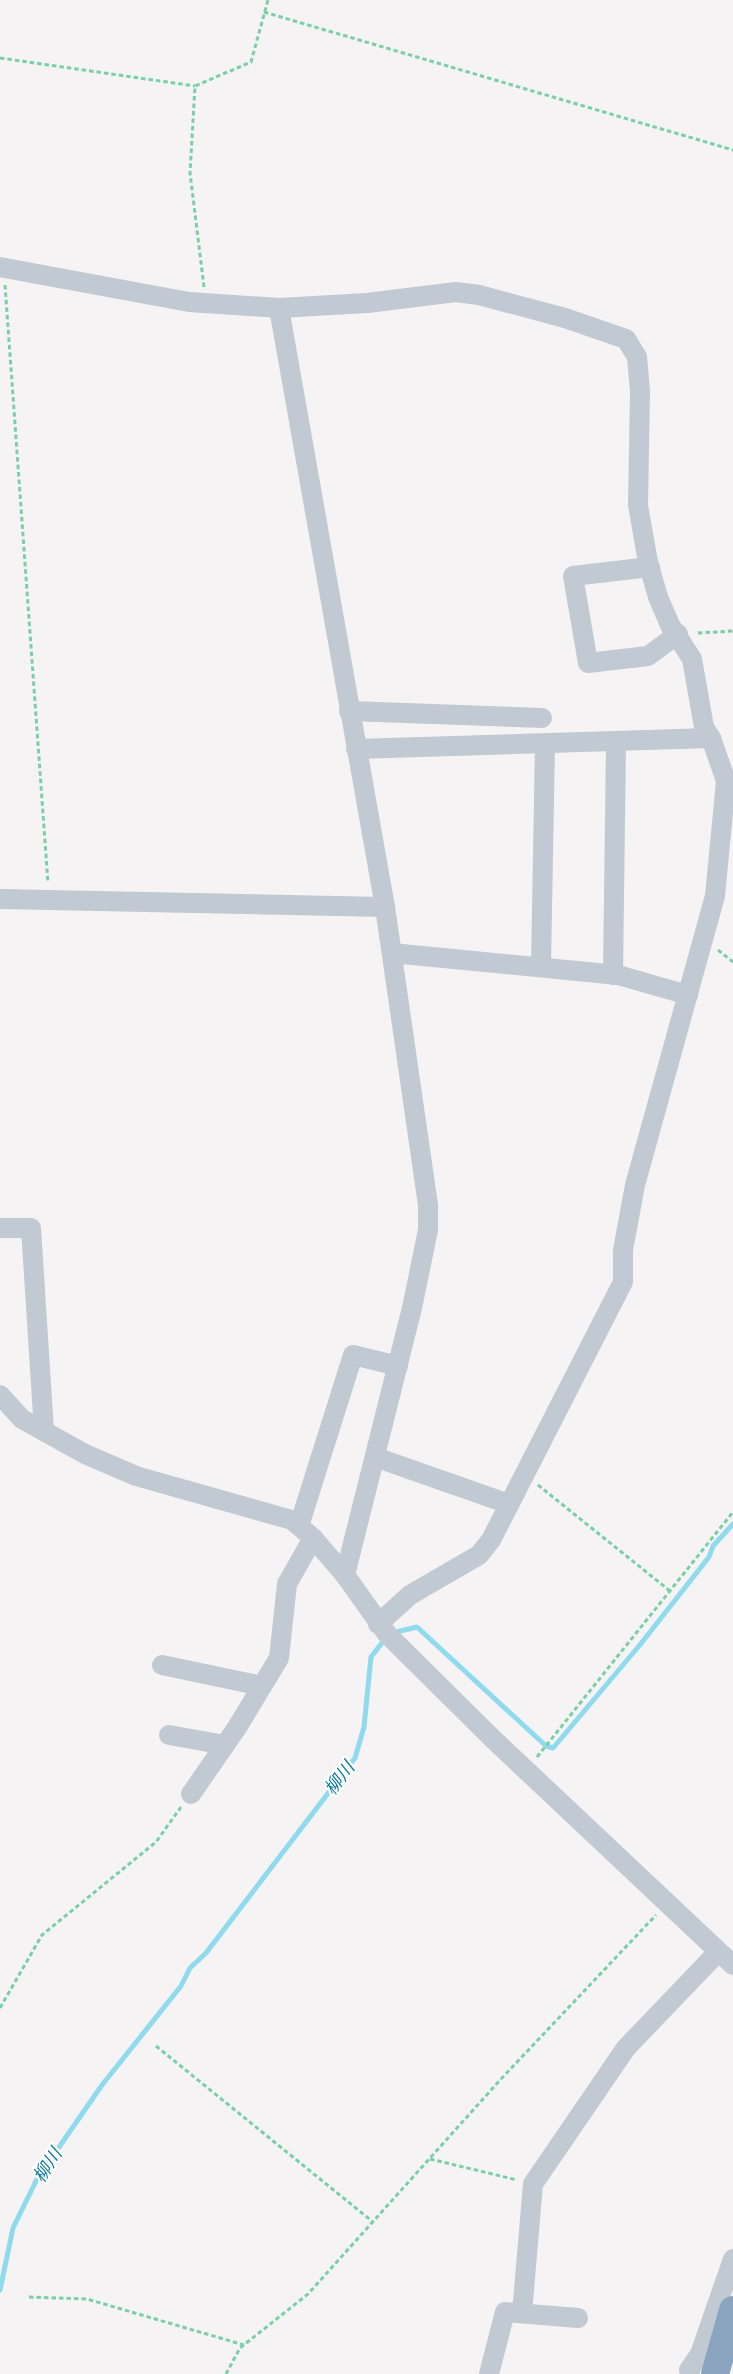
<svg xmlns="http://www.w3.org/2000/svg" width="733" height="2374" font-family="'DejaVu Sans','Noto Sans JP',sans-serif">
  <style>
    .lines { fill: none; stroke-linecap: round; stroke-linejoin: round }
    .stream { stroke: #90daee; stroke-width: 5 }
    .path { stroke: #7ad0a6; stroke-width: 3; stroke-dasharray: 4.5 3; stroke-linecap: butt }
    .minor { stroke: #c1cad2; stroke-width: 20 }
    .highway { stroke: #8ba5c1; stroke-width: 28 }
    .labels { text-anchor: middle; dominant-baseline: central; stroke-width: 4.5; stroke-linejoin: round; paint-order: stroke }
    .water-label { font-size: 18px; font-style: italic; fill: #0c7c9b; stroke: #fff }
  </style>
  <rect width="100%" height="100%" fill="#f5f3f3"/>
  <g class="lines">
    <g class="stream">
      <path d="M 392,1633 L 417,1627 L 546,1746 L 553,1748 L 639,1646 L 709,1557 L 713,1546 L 733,1524"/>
      <path d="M 0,2290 L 13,2228 L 37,2179 L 102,2085 L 181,1986 L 190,1968 L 206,1953 L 355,1758 L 364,1727 L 371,1657 L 385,1639"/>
    </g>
    <g class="path">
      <path d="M 264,12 L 733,150"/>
      <path d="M 0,58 L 195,86"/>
      <path d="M 5,285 L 48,883"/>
      <path d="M 204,287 L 190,173 L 195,86 L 251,62 L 268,0"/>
      <path d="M 698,633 L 733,631"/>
      <path d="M 718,950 L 733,962"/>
      <path d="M 538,1485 L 670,1591"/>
      <path d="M 537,1757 L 733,1512"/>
      <path d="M 0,2008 L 42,1935 L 156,1842 L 181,1807"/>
      <path d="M 156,2046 L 373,2222"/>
      <path d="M 430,2159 L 517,2180"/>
      <path d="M 29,2297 L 87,2299 L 244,2345"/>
      <path d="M 226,2374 L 240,2348 L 308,2294 L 501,2079 L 656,1915"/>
    </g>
    <g class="minor">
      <path d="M 0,267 L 189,302 L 279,308 L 367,303 L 456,292 L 479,295 L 565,318 L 626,339 L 637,357 L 640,391 L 638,505 L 648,562 L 658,597 L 670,625 L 692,659 L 704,727 L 711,738 L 726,781 L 715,896 L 635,1185 L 623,1250 L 623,1282 L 491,1540 L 479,1555 L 410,1595 L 378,1624"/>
      <path d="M 279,308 L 385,907 L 428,1205 L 428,1230 L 412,1308 L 345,1575"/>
      <path d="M 650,567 L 573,576 L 588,663 L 648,656 L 678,634"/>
      <path d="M 349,711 L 542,718"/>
      <path d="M 356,749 L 711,738"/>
      <path d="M 0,899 L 385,907"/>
      <path d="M 392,953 L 618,975 L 688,995"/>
      <path d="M 541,967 L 545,744"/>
      <path d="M 613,975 L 616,742"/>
      <path d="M 0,1228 L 31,1228 L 44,1431"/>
      <path d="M 0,1395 L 22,1419 L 85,1454 L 136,1476 L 292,1520 L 313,1538 L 345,1575 L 387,1634 L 493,1739 L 733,1965"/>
      <path d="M 375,1457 L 509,1504"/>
      <path d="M 299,1526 L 353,1355 L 398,1366"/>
      <path d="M 162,1665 L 262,1686"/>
      <path d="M 169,1735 L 225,1745"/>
      <path d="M 191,1794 L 238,1726 L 279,1658 L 287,1584 L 313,1538"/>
      <path d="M 522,2313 L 533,2184 L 626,2048 L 718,1952"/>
      <path d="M 489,2374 L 505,2312 L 578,2318"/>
      <path d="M 690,2374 L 689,2370 L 700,2354 L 733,2259"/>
    </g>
    <path class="highway" d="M 715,2374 L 733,2310"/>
  </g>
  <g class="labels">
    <g class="water-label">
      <text transform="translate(339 1778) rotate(-53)">柳川</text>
      <text transform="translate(47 2165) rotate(-57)">柳川</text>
    </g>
  </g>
</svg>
